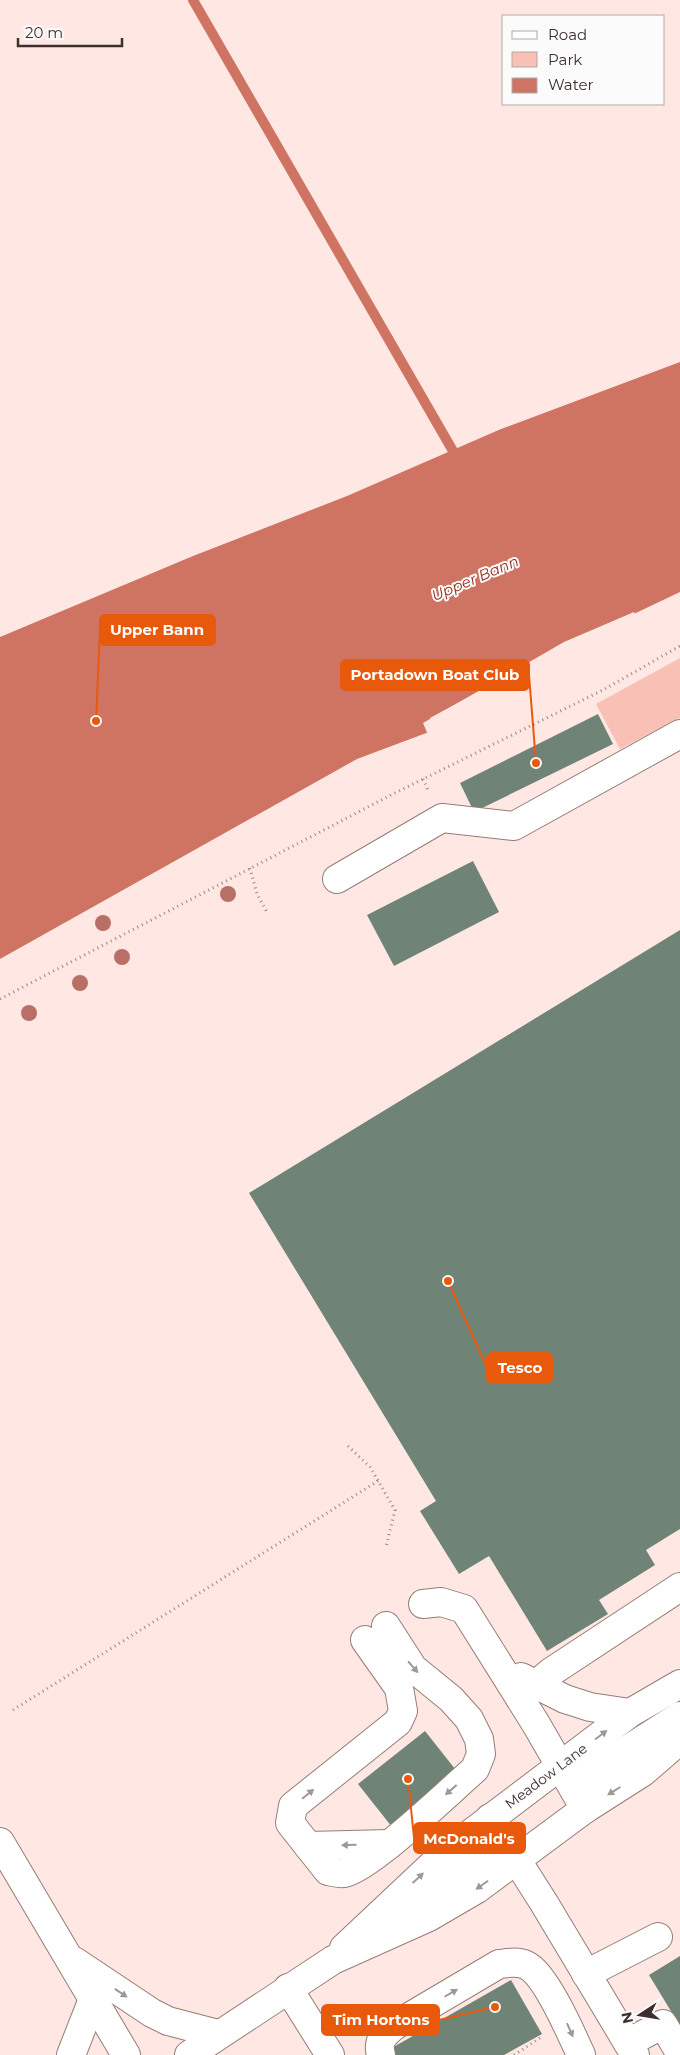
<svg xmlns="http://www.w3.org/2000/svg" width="680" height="2055" font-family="Montserrat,sans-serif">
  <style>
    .green { fill: #f9c1b6 }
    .water { fill: #cf7463 }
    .pier { fill: #ffe8e3 }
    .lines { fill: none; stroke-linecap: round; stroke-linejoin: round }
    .stream { stroke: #cf7463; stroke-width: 10 }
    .building { fill: #6f8477 }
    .minor-casing { stroke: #967c77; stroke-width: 30 }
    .path { stroke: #988784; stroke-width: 3; stroke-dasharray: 1 4; stroke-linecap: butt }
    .minor { stroke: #fff; stroke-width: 28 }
    .tree { fill: #b86f66 }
    .oneway { fill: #9d9896 }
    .labels { text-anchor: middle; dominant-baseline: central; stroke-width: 4; stroke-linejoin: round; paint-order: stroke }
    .street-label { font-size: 14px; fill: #3b302e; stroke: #fbfbfb }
    .water-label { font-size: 15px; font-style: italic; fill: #972b1a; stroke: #fbfbfb }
    .leader { fill: none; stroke: #e8590c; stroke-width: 2 }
    .callout-dot { fill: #e8590c; stroke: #fbfbfb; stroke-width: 2 }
    .callout { fill: #e8590c; stroke: #e8590c; stroke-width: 2 }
    .callout-label { font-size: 15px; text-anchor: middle; font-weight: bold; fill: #fff }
  </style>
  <rect width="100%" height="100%" fill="#ffe8e3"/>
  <path class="green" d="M 680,658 L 680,718 L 620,749 L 596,704 Z"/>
  <path class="water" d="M 680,362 L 680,592 L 537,660 L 430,718 L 429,732 L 357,759 L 0,959 L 0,637 L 193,556 L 347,496 L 501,429 Z"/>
  <path class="pier" d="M 634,612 L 636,616 L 538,662 L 432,720 L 431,733 L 428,735 L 423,723 L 564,642 Z"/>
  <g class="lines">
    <path class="stream" d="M 193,0 L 453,451"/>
  </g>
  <g class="building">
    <path d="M 598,714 L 613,744 L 474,812 L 460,783 Z"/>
    <path d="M 473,861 L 499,912 L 394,966 L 367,915 Z"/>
    <path d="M 680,930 L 680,1529 L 646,1550 L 655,1565 L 599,1600 L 608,1614 L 547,1651 L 489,1556 L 459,1574 L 420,1511 L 436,1501 L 249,1193 Z"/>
    <path d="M 425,1731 L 459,1774 L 392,1827 L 358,1784 Z"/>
    <path d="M 680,1956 L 680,2026 L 649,1975 Z"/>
    <path d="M 511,1980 L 542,2034 L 504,2055 L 393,2055 L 390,2049 Z"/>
  </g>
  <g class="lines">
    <defs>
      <g id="minor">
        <path d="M 337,879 L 442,818 L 514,826 L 680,734"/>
        <path d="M 423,1604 L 441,1602 L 464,1609 L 536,1724 L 585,1809"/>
        <path d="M 365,1640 L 399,1688 L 403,1711 L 398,1722 L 293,1806 L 290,1823 L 328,1871 C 333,1872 339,1874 344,1873 C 368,1870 452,1789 475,1769 L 481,1754 L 479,1739 L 469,1719 L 451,1699 L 413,1668 L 386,1626"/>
        <path d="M 521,1677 L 565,1699 L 590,1707 L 630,1713"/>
        <path d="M 520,1698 L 551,1672 L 680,1587"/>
        <path d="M 572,1785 L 680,1716"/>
        <path d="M 490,1818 L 544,1903 L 635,2055"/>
        <path d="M 0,1842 L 126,2055"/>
        <path d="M 308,1846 L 390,1844"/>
        <path d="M 399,1915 L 504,1842"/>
        <path d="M 344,1948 L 445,1853 L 630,1713 L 680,1684"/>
        <path d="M 74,1961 L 152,2013 L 168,2021 L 218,2034"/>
        <path d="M 586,1974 L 658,1937"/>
        <path d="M 288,1988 L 330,2055"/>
        <path d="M 628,2043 L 663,2024 L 680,2053"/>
        <path d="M 71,2055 L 93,1999"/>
        <path d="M 189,2055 L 333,1960 L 429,1917 L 477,1889 L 585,1809 L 643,1772 L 680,1740"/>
        <path d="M 381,2055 C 377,2041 384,2034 394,2026 L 499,1964 C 508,1963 517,1961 526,1965 C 545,1973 572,2035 581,2055"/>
      </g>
    </defs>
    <use href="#minor" class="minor-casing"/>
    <g class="path">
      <path d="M 423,779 L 428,790"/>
      <path d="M 250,868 L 257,894 L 267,912"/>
      <path d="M 0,999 L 391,795 L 603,690 L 680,646"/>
      <path d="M 348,1446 L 370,1467 L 395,1510 L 386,1547"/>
      <path d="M 13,1710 L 378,1481"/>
      <path d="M 514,2055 L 540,2038"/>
    </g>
    <use href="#minor" class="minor"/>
  </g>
  <g class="tree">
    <circle cx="228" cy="894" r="8"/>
    <circle cx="103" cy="923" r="8"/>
    <circle cx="122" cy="957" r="8"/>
    <circle cx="80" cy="983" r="8"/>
    <circle cx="29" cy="1013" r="8"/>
  </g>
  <defs><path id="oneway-solid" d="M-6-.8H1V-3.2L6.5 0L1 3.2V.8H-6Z" transform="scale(1.25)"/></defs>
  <g class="oneway">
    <use href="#oneway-solid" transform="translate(413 1667) rotate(49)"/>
    <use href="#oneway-solid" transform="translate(601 1735) rotate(-37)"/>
    <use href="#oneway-solid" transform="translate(451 1790) rotate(139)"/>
    <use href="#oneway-solid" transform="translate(614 1791) rotate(148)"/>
    <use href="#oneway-solid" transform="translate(308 1794) rotate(-39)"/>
    <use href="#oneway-solid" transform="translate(349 1845) rotate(179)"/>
    <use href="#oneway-solid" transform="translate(418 1878) rotate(-43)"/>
    <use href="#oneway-solid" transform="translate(482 1885) rotate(145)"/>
    <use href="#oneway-solid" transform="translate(121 1993) rotate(34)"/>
    <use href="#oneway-solid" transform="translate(451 1993) rotate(-30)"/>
    <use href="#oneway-solid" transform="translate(570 2030) rotate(66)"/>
  </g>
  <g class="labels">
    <g class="street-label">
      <text transform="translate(546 1776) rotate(-37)">Meadow Lane</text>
    </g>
    <g class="water-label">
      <text transform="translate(475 578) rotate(-23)">Upper Bann</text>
    </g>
  </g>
  <path class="leader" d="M96 721L100 630M536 763L529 675M448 1281L487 1368M408 1779L414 1838M495 2007L439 2020"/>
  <g class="callout-dot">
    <circle cx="96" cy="721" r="5"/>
    <circle cx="536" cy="763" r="5"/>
    <circle cx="448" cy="1281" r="5"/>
    <circle cx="408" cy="1779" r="5"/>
    <circle cx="495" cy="2007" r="5"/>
  </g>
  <g class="callout">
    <rect x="100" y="615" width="115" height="30" rx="5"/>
    <rect x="341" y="660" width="188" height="30" rx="5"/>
    <rect x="487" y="1353" width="65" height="30" rx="5"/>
    <rect x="414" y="1823" width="111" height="30" rx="5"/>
    <rect x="322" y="2005" width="117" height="30" rx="5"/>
  </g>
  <g class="callout-label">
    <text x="157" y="635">Upper Bann</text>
    <text x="435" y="680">Portadown Boat Club</text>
    <text x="520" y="1373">Tesco</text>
    <text x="469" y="1844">McDonald's</text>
    <text x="381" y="2025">Tim Hortons</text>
  </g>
  <rect x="502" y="15" width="162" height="90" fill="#fbfbfb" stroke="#aeaaa9"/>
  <rect x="512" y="31" width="25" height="8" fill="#ffffff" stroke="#aeaaa9"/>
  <text x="548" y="40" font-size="15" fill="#3b302e">Road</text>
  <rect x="512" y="52" width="25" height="15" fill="#f9c1b6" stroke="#aeaaa9"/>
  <text x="548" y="65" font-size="15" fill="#3b302e">Park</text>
  <rect x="512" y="78" width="25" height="15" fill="#cf7463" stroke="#aeaaa9"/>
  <text x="548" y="90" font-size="15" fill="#3b302e">Water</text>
  <g transform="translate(640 2015) rotate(258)" stroke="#fbfbfb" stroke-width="4" paint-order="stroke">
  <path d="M0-4L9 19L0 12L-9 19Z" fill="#3b302e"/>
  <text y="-8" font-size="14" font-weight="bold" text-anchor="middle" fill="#3b302e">N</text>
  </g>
  <path d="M18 38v8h104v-8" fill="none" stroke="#3b302e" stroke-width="2.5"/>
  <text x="25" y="38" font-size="15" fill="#3b302e" stroke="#fbfbfb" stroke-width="4" paint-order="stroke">20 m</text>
</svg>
